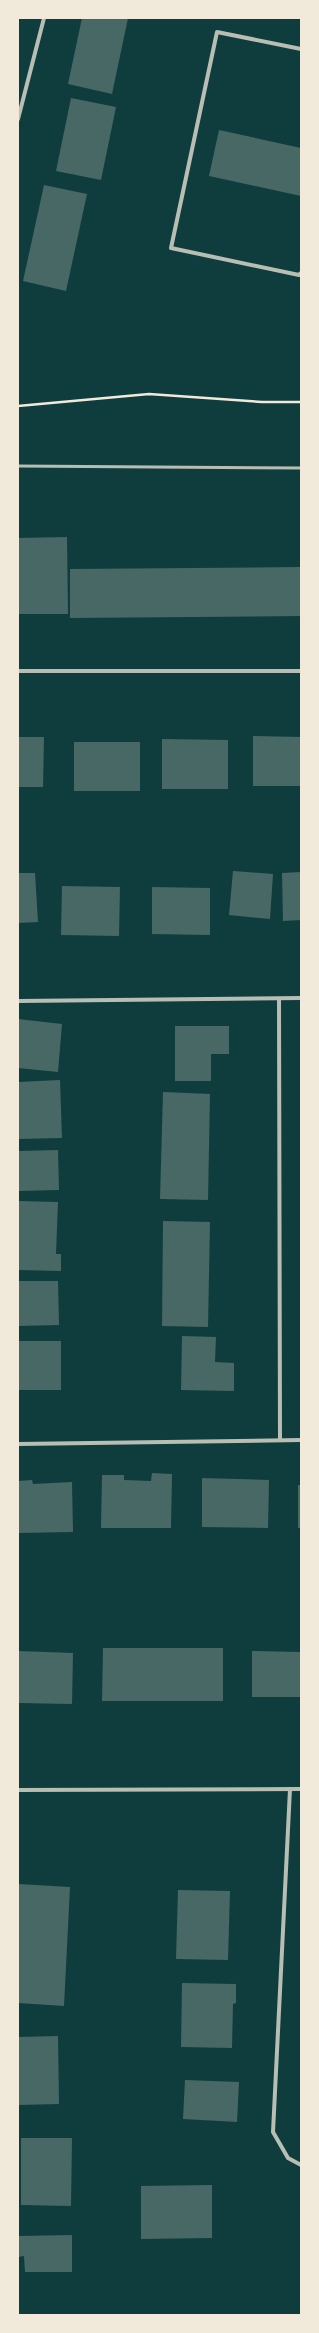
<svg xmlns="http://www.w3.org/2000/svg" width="319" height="2333" font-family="'Crimson Pro',serif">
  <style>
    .building { fill: #486865 }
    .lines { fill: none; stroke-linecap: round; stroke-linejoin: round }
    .path { stroke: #f1e9da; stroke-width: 2.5 }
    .service { stroke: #b8beb3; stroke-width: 3 }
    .minor { stroke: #b8beb3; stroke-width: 4 }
  </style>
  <rect width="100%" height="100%" fill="#0f3d3e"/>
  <g class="building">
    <path d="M 82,18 L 128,18 L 112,94 L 68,84 Z"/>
    <path d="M 71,98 L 116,107 L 101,180 L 56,171 Z"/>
    <path d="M 219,130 L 301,148 L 301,196 L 209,176 Z"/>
    <path d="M 44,185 L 87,194 L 66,291 L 23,281 Z"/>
    <path d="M 67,537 L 68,614 L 19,614 L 18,538 Z"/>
    <path d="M 301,567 L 301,616 L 70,618 L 70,569 Z"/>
    <path d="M 253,736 L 301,737 L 301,786 L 253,786 Z"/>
    <path d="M 18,737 L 44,737 L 43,787 L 18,787 Z"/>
    <path d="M 162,739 L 228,740 L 228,789 L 162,789 Z"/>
    <rect x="74" y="742" width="66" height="49"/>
    <path d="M 233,871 L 273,874 L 270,919 L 229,915 Z"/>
    <path d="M 301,872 L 301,920 L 283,921 L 282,873 Z"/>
    <path d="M 18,873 L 35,873 L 38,922 L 18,923 Z"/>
    <path d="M 62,886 L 120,887 L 119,936 L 61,935 Z"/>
    <path d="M 152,887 L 210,888 L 210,935 L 152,934 Z"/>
    <path d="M 18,1019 L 62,1024 L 58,1072 L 18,1068 Z"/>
    <path d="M 175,1026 L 229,1026 L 229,1054 L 211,1054 L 211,1081 L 175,1081 Z"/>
    <path d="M 60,1080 L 62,1138 L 18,1139 L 18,1082 Z"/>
    <path d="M 163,1092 L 210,1094 L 208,1200 L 160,1199 Z"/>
    <path d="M 58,1150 L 59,1190 L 18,1191 L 18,1151 Z"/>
    <path d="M 18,1201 L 58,1202 L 56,1254 L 61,1254 L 61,1271 L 18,1270 Z"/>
    <path d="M 163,1221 L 210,1222 L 208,1327 L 162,1326 Z"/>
    <path d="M 18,1281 L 58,1281 L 59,1325 L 18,1326 Z"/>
    <path d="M 182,1336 L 216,1337 L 215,1362 L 234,1363 L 234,1391 L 181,1390 Z"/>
    <rect x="18" y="1341" width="43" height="49"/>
    <path d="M 152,1473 L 172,1474 L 171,1528 L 101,1528 L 102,1475 L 124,1475 L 124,1480 L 151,1481 Z"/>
    <path d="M 202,1478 L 269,1480 L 268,1528 L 202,1527 Z"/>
    <path d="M 32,1480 L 33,1484 L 72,1482 L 73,1532 L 18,1533 L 18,1481 Z"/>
    <rect x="298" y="1485" width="3" height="43"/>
    <path d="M 103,1648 L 223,1648 L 223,1701 L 102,1701 Z"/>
    <path d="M 18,1651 L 73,1653 L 72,1704 L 18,1703 Z"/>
    <path d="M 252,1651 L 301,1652 L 301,1697 L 252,1697 Z"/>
    <path d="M 18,1884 L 70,1887 L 64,2006 L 18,2003 Z"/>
    <path d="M 178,1890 L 230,1891 L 228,1960 L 176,1959 Z"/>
    <path d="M 182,1983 L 236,1984 L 236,2003 L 233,2004 L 232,2048 L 181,2047 Z"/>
    <path d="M 58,2036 L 59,2104 L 18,2105 L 18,2037 Z"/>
    <path d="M 185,2080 L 239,2082 L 237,2122 L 183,2119 Z"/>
    <path d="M 21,2138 L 72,2138 L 71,2206 L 21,2205 Z"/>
    <path d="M 212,2185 L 212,2238 L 141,2239 L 141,2186 Z"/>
    <path d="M 72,2235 L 72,2272 L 25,2272 L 24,2256 L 18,2257 L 18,2236 Z"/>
  </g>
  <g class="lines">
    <path class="path" d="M 18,406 L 149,394 L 262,402 L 301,402"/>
    <path class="service" d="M 18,466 L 301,468"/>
    <g class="minor">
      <path d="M 301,49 L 217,32 L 171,248 L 299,275 L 301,273"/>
      <path d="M 18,119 L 44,18"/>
      <path d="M 18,671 L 301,671"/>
      <path d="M 279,999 L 280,1440"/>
      <path d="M 18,1001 L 301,998"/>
      <path d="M 18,1444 L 301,1440"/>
      <path d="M 290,1789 L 273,2132 L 288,2158 L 301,2165"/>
      <path d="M 18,1790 L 301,1789"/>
    </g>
  </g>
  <rect width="319" height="2333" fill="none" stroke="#f1e9da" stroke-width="38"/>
</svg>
